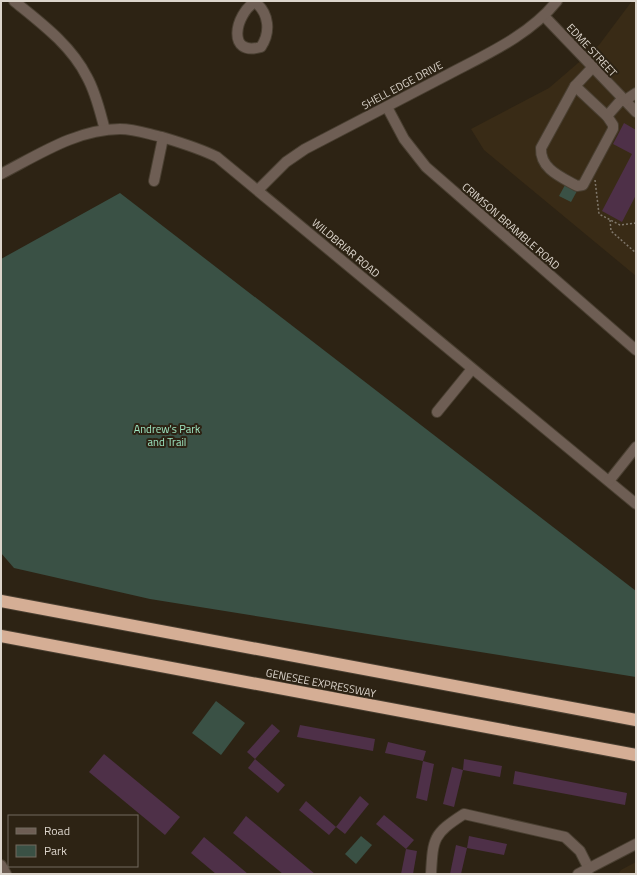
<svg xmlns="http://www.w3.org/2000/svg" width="637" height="875" font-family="'Titillium Web',sans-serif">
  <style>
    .built { fill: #392b16 }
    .green { fill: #3a5145 }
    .building { fill: #4e3048 }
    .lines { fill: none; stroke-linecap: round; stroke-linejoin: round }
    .minor-casing { stroke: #493f31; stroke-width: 12 }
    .highway-casing { stroke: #493f31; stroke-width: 14 }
    .path { stroke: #7f776b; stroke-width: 1.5; stroke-dasharray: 2 2; stroke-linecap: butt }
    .minor { stroke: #6e5e54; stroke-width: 10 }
    .highway { stroke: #d5ae95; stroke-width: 12 }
    .labels { text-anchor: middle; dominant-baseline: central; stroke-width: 4; stroke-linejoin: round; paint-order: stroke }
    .street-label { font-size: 11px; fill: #dcd5cc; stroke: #2d2314 }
    .park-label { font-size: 11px; fill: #9fe6c2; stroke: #2d2314 }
  </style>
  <rect width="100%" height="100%" fill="#2d2314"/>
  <g class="built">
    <path d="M 632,1 L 636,1 L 636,276 L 484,150 L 471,129 L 549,88 L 599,45 Z"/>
    <path d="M 636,862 L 636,874 L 618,874 L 621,870 Z"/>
  </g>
  <g class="green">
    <path d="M 565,185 L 577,191 L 571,202 L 559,196 Z"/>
    <path d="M 120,193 L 636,591 L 636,677 L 150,599 L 14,568 L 1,553 L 1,259 Z"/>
    <path d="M 216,701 L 245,723 L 221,755 L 192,733 Z"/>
    <path d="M 361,836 L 372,845 L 356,864 L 345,854 Z"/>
  </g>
  <g class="building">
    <path d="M 624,123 L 636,130 L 636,195 L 622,222 L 602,211 L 632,154 L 613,144 Z"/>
    <path d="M 272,724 L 280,731 L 255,759 L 247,752 Z"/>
    <path d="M 300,725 L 375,739 L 373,751 L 297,737 Z"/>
    <path d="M 388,742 L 426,751 L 423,761 L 385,753 Z"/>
    <path d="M 104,754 L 180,817 L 165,835 L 89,772 Z"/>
    <path d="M 255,759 L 285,785 L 278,793 L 248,768 Z"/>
    <path d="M 464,759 L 502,766 L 500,777 L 463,770 Z"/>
    <path d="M 423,761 L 434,764 L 427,801 L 416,798 Z"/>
    <path d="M 452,767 L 463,770 L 454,807 L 443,804 Z"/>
    <path d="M 515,771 L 627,793 L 625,805 L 513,784 Z"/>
    <path d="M 360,796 L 369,804 L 345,834 L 336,827 Z"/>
    <path d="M 306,801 L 336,827 L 329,835 L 299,810 Z"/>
    <path d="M 384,815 L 414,840 L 406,849 L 376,824 Z"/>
    <path d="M 246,816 L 315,874 L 283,874 L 233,833 Z"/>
    <path d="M 469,836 L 507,844 L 504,855 L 467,848 Z"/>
    <path d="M 204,837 L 248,874 L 216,874 L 191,853 Z"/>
    <path d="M 456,845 L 467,848 L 461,874 L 450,874 Z"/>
    <path d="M 406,849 L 417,851 L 413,874 L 401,874 Z"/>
  </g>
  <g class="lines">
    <defs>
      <g id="minor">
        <path d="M 14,1 C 41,23 71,45 87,77 C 96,93 100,112 105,130"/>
        <path d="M 255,2 C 269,13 271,32 261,47 C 226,57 235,14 255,2 Z"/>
        <path d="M 544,16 L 636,112"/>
        <path d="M 592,68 L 575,86 L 541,148 C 540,169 561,177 577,186 L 583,185 L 613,129 L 613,125 L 607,116 L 622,99"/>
        <path d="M 575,86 L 607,116"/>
        <path d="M 624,101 L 636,93"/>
        <path d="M 387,107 L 404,139 L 426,167 L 636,350"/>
        <path d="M 1,174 C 38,155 77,129 120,129 C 135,129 148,134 162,137 C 182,143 199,148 217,157 L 636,504"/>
        <path d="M 154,181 L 163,138"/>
        <path d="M 258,190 L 286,162 L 305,149 C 353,124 401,99 449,74 C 487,54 530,35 557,1"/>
        <path d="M 437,412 L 472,369"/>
        <path d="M 609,481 L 636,447"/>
        <path d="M 1,865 L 6,874"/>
        <path d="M 431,874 C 433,838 433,834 464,814 L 565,837 L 580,851 L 589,869"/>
        <path d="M 578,874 L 636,844"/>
      </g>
      <g id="highway">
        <path d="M 1,601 L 636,720"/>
        <path d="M 1,636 L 636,755"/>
      </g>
    </defs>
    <use href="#minor" class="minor-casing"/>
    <use href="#highway" class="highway-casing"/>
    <g class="path">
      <path d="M 595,180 L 599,214 L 620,225 L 636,223"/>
      <path d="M 610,220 L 611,231 L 636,253"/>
    </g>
    <use href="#minor" class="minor"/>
    <use href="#highway" class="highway"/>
  </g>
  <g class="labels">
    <g class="street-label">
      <text transform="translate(592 50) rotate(47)">EDME STREET</text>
      <text transform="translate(402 85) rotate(-28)">SHELL EDGE DRIVE</text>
      <text transform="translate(511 226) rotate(41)">CRIMSON BRAMBLE ROAD</text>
      <text transform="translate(346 248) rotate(40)">WILDBRIAR ROAD</text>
      <text transform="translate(321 683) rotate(11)">GENESEE EXPRESSWAY</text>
    </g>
    <g class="park-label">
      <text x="167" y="429">Andrew's Park<tspan x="167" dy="13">and Trail</tspan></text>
    </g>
  </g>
  <rect width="637" height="875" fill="none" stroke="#dcd5cc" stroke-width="4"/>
  <rect x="8" y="815" width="130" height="52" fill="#2d2314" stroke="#736a5e"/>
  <rect x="16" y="828" width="20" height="6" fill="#6e5e54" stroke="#736a5e"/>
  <text x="44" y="835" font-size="12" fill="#dcd5cc">Road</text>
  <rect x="16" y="845" width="20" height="12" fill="#3a5145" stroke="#736a5e"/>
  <text x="44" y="855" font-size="12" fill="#dcd5cc">Park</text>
</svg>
